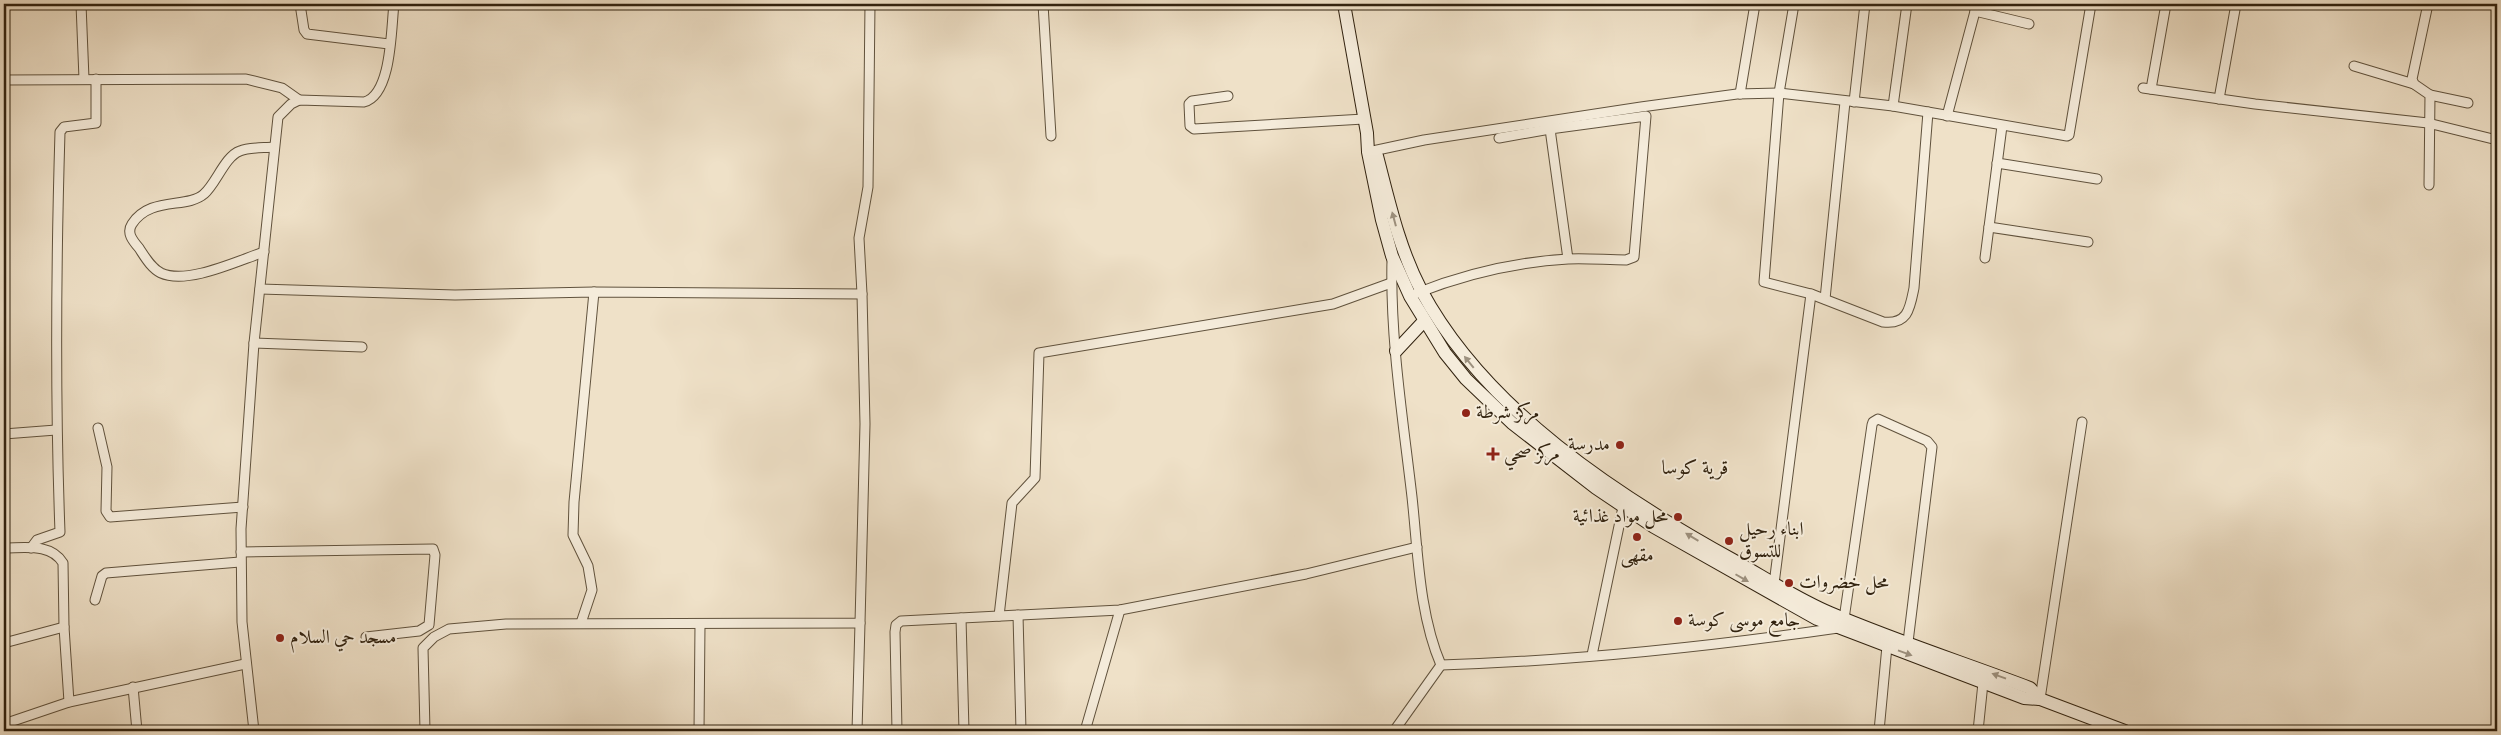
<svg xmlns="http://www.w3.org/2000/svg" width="2501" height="735" font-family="'IM FELL English',Amiri,serif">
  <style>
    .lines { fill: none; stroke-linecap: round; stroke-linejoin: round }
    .street-casing { stroke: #60523d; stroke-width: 11 }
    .secondary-casing { stroke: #31220f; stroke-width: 14 }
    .street { stroke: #f5ecdb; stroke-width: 9 }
    .secondary { stroke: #f5ecdb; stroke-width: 12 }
    .oneway { fill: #9d917f }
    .poi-dot { fill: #8f2418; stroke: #f5ecdb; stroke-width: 2 }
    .labels { text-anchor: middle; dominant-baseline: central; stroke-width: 4; stroke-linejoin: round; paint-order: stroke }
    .poi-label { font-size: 19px; fill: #31220f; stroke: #f5ecdb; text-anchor: start }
    .neighbourhood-label { font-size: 20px; fill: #31220f; stroke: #f5ecdb }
  </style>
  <rect width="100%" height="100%" fill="#efe1c8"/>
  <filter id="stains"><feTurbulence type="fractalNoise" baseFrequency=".004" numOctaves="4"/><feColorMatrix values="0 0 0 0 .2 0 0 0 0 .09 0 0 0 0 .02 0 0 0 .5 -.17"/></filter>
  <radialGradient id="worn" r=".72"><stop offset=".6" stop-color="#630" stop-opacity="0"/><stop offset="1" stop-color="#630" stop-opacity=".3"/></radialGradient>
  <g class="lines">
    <defs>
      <g id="street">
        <path d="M 81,4 L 84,79"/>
        <path d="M 300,4 L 304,30 L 307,34 L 389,44"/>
        <path d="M 1043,4 L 1051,136"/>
        <path d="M 1794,4 L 1779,93 L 1764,282 L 1811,294 L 1883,322 C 1908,325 1910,308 1914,288 L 1928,112"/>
        <path d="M 2428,4 L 2412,79 L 2414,84 L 2430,95 L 2429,185"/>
        <path d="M 1975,11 L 2029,24"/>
        <path d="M 2354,66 L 2414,84"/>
        <path d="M 4,80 L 246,79 L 282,88 L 299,100"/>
        <path d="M 2143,88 L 2255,104 L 2428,123 L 2497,140"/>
        <path d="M 2151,89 L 2166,4"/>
        <path d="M 1740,94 L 1755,4"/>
        <path d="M 2430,95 L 2468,103"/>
        <path d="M 1228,96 L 1192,101 L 1189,104 L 1190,126 L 1194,129 L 1364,119"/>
        <path d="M 2219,99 L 2236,4"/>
        <path d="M 1854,102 L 1865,4"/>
        <path d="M 1893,106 L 1907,4"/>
        <path d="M 1947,116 L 1977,4"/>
        <path d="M 1499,138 L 1550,129"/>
        <path d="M 1368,152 L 1424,140 L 1641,107 L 1737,94 L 1779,93 L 1893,106 L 2067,136 L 2069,135 L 2091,4"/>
        <path d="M 1997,163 L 2097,179"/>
        <path d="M 1989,227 L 2088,242"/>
        <path d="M 264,252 C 237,261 187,285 161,273 C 151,268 145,257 139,248 C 133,241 126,233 132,224 C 150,196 187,209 204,194 C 216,184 225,156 240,151 C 249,147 263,148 274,147"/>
        <path d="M 1985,258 L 2002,126"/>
        <path d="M 1392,259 C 1390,339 1403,419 1412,497 C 1418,552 1419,614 1441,665"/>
        <path d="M 260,289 L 455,295 L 594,292 L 862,294"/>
        <path d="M 1417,293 C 1465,274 1517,262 1568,259 C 1587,258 1607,260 1626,260 L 1634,257 L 1646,116 L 1550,129 L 1568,259"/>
        <path d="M 1825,299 L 1845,102"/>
        <path d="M 254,343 L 362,347"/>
        <path d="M 98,428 L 107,467 L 106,511 L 110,517 L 243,507"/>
        <path d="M 4,434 L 56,430"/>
        <path d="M 4,548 C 25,548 51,543 63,563 L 64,627"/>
        <path d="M 31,548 L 37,540 L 60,532 C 55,399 56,265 60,132 L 64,127 L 96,123 L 96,79"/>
        <path d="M 241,552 L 433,549 L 435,555 L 429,625 L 419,631 L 366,637"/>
        <path d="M 1774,584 L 1811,294"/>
        <path d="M 95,600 L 102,576 L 106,573 L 240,562"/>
        <path d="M 1018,615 L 1021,731"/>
        <path d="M 999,616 L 1012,503 L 1035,478 L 1039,353 L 1333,304 L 1391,283"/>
        <path d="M 961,618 L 964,731"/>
        <path d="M 1844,619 L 1872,425 L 1873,422 L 1878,419 L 1927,441 L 1932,447 L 1908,642"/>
        <path d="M 581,623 L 592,590 L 588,566 L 573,535 L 574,502 L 594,292"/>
        <path d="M 4,643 L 64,627 L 69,702"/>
        <path d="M 1592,655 L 1623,507"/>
        <path d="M 1441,665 C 1574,661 1707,647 1838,628"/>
        <path d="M 133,687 L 137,731"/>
        <path d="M 2040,699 L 2082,422"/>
        <path d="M 4,724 L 69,702 L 245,664"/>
        <path d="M 254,731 L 242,622 L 241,529 L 254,343 L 278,117 L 291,104 L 299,100 L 364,102 C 392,95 391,28 394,4"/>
        <path d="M 425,731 L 423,648 L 434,637 L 449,629 L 506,624 L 860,623 L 865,424 L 862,294 L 859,238 L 868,187 L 870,4"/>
        <path d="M 699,731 L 700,625"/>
        <path d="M 857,731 L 860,623"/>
        <path d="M 897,731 L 895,632 L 896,625 L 901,621 L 1120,610 L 1306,574 L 1417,547"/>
        <path d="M 1085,731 L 1120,610"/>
        <path d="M 1394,731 L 1441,665"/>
        <path d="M 1879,731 L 1887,646"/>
        <path d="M 1978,731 L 1983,683"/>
      </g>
      <g id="secondary">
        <path d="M 1344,4 L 1367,133 L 1368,152 L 1382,220 L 1392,256 L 1410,296 L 1445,353 L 1466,379 L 1512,423 L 1596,488 L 1654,527 L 1817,619 L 2024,698 L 2040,699 L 2125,731"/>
        <path d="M 1377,156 C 1389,202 1399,248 1421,290 C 1485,410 1617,496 1733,560 C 1765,578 1797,599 1830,613 C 1896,641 1964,663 2030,688 L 2040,699"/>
        <path d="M 1396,351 L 1424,321"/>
      </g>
    </defs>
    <use href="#street" class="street-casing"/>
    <use href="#secondary" class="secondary-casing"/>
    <use href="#street" class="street"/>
    <use href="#secondary" class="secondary"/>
  </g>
  <defs><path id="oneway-solid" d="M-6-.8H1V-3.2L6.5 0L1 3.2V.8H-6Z" transform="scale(1.25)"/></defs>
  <g class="oneway">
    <use href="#oneway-solid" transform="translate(1394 219) rotate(-105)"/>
    <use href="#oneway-solid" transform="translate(1469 362) rotate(-129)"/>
    <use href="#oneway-solid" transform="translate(1692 537) rotate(-149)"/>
    <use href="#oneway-solid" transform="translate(1742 578) rotate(30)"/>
    <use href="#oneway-solid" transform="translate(1905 653) rotate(20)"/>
    <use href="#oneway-solid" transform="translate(1999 676) rotate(-160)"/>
  </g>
  <g class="poi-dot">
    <circle cx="1466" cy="413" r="5"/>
    <circle cx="1620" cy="445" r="5"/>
    <path d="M1490.5 446.5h5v5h5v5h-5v5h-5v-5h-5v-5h5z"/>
    <circle cx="1678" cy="517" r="5"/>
    <circle cx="1637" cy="537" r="5"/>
    <circle cx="1729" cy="541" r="5"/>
    <circle cx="1789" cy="583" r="5"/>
    <circle cx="1678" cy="621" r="5"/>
    <circle cx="280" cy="638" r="5"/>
  </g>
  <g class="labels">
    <g class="poi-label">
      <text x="1476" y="413">مركز شرطة</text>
      <text x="1610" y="445" text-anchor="end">مدرسة</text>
      <text x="1504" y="454">مركز صحي</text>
      <text x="1668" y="517" text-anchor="end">محل مواد غذائية</text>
      <text x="1739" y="530">ابناء رحيل<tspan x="1739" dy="22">للتسوق</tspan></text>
      <text x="1637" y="556" text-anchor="middle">مقهى</text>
      <text x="1799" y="583">محل خضروات</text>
      <text x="1688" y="621">جامع موسى كوسة</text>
      <text x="290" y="638">مسجد حي السلام</text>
    </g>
    <g class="neighbourhood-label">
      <text x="1695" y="468">قرية كوسا</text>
    </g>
  </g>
  <rect width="2501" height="735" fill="none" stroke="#efe1c8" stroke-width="20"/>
  <rect x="5" y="5" width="2491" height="725" fill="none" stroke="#31220f" stroke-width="2.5"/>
  <rect x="10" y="10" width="2481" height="715" fill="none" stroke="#31220f"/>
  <rect width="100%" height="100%" filter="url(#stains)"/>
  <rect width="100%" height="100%" fill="url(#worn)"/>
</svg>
